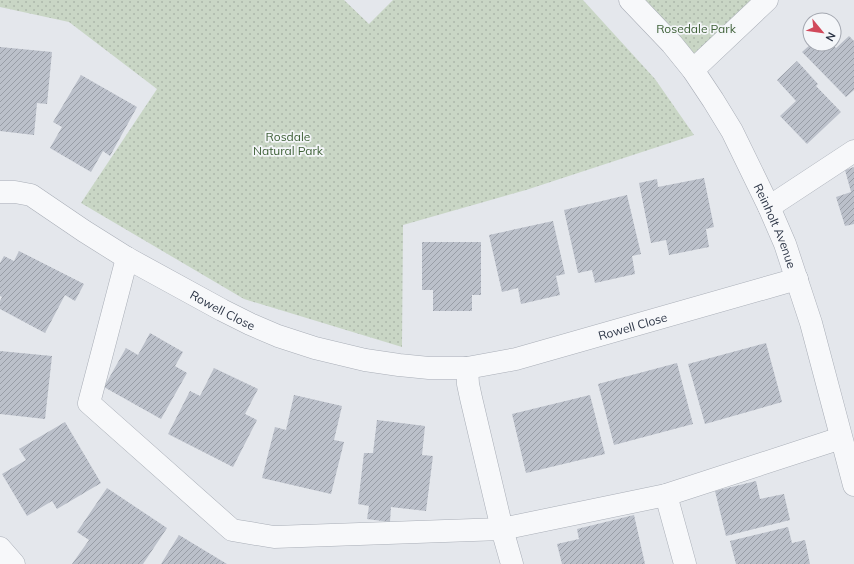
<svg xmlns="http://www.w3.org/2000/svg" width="854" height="564" font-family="Mulish,sans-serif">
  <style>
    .grass { fill: url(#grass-dots) }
    .building { fill: url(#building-hatch) }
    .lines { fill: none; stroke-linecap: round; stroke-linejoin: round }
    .minor-casing { stroke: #a9aeb7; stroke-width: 23 }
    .minor { stroke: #f7f8fa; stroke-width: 22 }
    .labels { text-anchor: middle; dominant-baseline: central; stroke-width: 3.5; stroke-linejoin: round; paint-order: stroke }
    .park-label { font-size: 12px; fill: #3f6138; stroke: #f4f6f9 }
    .street-label { font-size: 12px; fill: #2b3445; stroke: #f4f6f9 }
  </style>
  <defs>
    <pattern id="grass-dots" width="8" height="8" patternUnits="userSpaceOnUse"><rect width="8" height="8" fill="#c9d6c5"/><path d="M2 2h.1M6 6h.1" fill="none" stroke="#adb8ab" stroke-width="1.8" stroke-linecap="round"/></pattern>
    <pattern id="building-hatch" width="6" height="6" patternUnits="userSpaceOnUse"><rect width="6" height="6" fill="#bbc0ca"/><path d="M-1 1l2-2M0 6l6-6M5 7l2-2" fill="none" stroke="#989da6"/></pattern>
  </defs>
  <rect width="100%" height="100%" fill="#e4e7ec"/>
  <g class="grass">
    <path d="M 0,0 L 344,0 L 369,24 L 393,0 L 583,0 L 655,79 L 694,135 L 526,190 L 403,225 L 402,347 L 244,299 L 81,203 L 157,89 L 69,22 L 0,7 Z"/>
    <path d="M 630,0 L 767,0 L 693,70 Z"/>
  </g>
  <g class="building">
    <path d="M 849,36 L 854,41 L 854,90 L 846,97 L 802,52 L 811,44 L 832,44 L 836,48 Z"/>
    <path d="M 0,47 L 52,52 L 47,104 L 37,103 L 34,135 L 0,131 Z"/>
    <path d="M 797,61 L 818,84 L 816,86 L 841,112 L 807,144 L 780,116 L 796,101 L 777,80 Z"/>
    <path d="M 81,75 L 137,107 L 110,156 L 103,151 L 91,172 L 50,148 L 62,127 L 53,122 Z"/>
    <path d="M 854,167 L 854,224 L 845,226 L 836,197 L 851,192 L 845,170 Z"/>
    <path d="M 704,178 L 714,227 L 706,229 L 709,247 L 669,255 L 666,240 L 651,243 L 639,183 L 657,179 L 658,187 Z"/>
    <path d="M 627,195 L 641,254 L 632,256 L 635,274 L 595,283 L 592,270 L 578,273 L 564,210 Z"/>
    <path d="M 553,221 L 565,274 L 556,276 L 560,295 L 521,304 L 518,288 L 502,292 L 489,235 Z"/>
    <path d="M 422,242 L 481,242 L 481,295 L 472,295 L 472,311 L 433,311 L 433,290 L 422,290 Z"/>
    <path d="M 19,251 L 84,284 L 75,301 L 65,295 L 45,333 L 0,309 L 0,301 L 2,297 L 0,296 L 0,263 L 4,256 L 14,261 Z"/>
    <path d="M 150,333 L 183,352 L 175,366 L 187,373 L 161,419 L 104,387 L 126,348 L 138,355 Z"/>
    <path d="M 766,343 L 782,402 L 705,424 L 688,364 Z"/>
    <path d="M 0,351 L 52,356 L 45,419 L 0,414 Z"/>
    <path d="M 677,363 L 693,424 L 614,445 L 598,384 Z"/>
    <path d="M 214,368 L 258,389 L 245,414 L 257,420 L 233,467 L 168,434 L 190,391 L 200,396 Z"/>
    <path d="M 294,395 L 342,406 L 334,440 L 344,442 L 331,494 L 262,478 L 275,427 L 286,430 Z"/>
    <path d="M 590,395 L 605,454 L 526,473 L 512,414 Z"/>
    <path d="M 377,420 L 425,426 L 422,455 L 433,456 L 426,511 L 391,507 L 390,522 L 367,519 L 369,506 L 358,504 L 364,453 L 373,453 Z"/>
    <path d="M 65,422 L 101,483 L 57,509 L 52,501 L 27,516 L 2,474 L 26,460 L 19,449 Z"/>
    <path d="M 756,481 L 760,499 L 784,494 L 790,520 L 726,536 L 715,491 Z"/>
    <path d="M 107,488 L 167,528 L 143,564 L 72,564 L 89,540 L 77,532 Z"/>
    <path d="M 634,515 L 645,564 L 562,564 L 557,544 L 579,539 L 577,529 Z"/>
    <path d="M 788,527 L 792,543 L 805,540 L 810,564 L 736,564 L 730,541 Z"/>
    <path d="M 179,535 L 227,564 L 161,564 Z"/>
  </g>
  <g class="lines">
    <defs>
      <g id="minor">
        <path id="s1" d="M 630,0 L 672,44 L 693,70 L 713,100 L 732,131 L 769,207 L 785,244 L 811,323 L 854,485"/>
        <path d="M 693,70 L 767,0"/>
        <path id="s2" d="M 0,192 L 15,192 L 31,195 L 84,231 L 127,258 L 222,310 L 250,324 L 278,336 L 315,348 L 365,360 L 399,365 L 429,368 L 467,368 L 516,359 L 797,279"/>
        <path d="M 769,207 L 854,151"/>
        <path d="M 127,258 L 89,403 L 232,530 L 274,537 L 502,529 L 666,495 L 841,438"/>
        <path d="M 467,368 L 468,384 L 471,398 L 502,529 L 512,564"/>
        <path d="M 666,495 L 685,564"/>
        <path d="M 0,548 L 14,564"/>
      </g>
    </defs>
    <use href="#minor" class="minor-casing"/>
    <use href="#minor" class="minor"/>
  </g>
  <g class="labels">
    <g class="park-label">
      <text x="696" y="28">Rosedale Park</text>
      <text x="288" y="136">Rosdale<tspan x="288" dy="14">Natural Park</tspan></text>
    </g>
    <g class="street-label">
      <text stroke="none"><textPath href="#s1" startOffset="271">Reinholt Avenue</textPath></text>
      <text stroke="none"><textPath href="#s2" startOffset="255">Rowell Close</textPath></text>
      <text stroke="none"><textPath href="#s2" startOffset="680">Rowell Close</textPath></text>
    </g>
  </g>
  <g transform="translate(822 32) rotate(119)"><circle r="19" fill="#f4f6f9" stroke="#a4a8b1"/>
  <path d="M0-3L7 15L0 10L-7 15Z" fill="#d1495b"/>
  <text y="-6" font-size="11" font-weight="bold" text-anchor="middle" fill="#2b3445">N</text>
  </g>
</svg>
